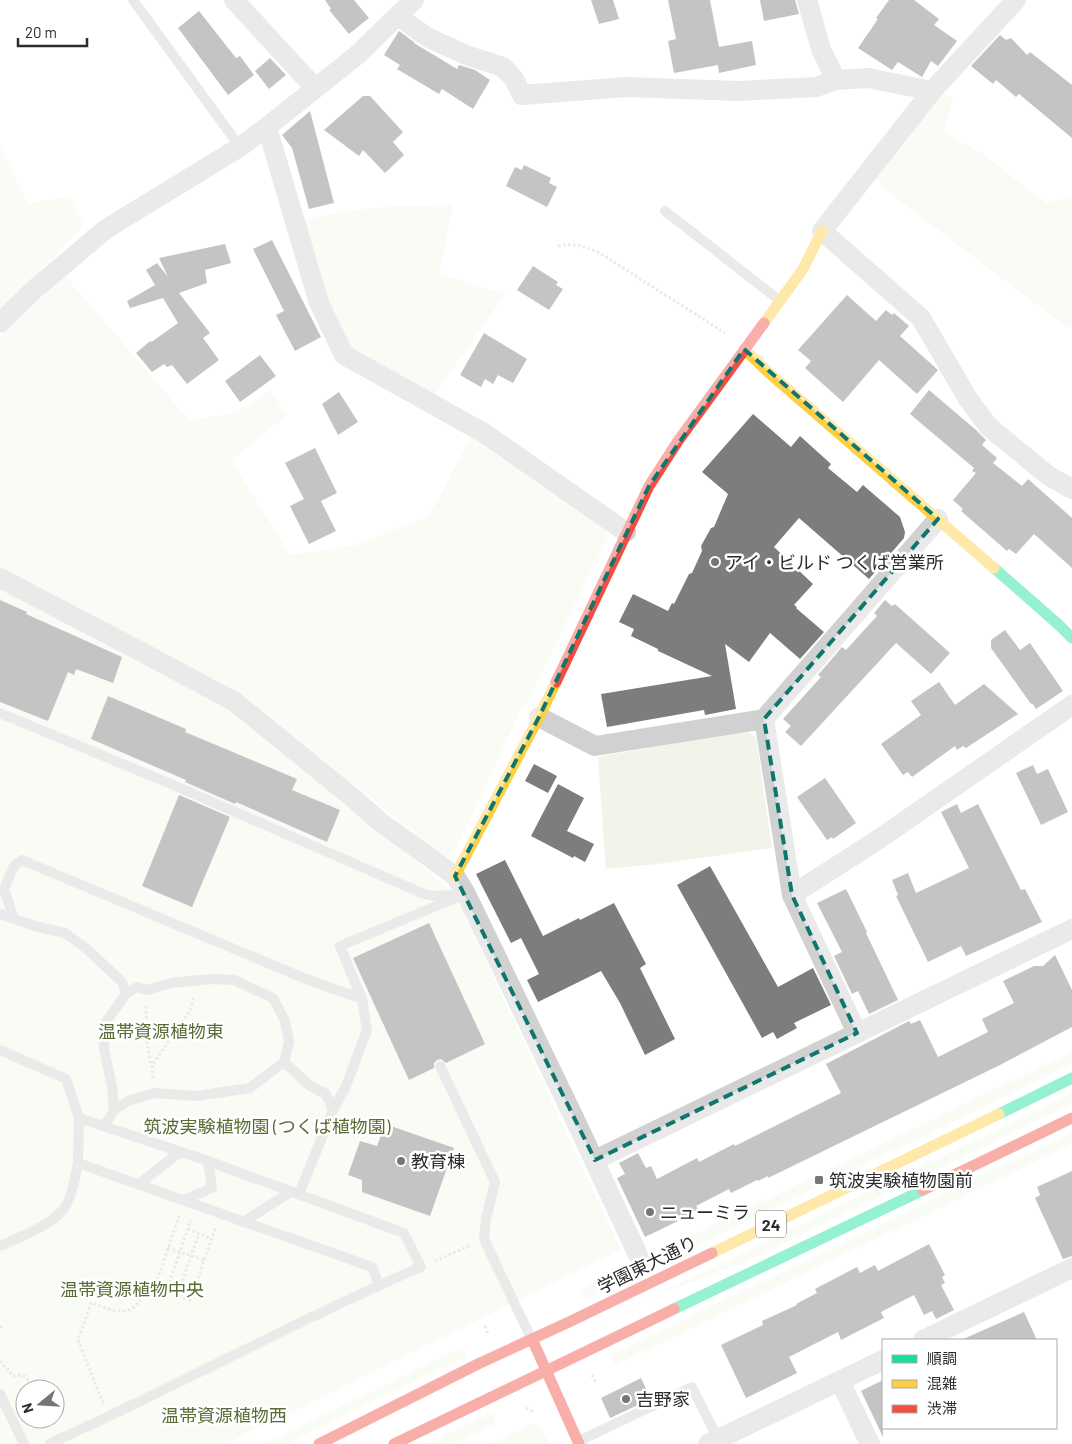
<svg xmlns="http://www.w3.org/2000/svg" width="1072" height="1444" font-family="Barlow,'Noto Sans JP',sans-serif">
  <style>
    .green { fill: #f1f5e9; fill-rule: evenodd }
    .building { fill: #7d7d7d }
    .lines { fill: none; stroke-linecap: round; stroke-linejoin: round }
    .path { stroke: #d1d1d1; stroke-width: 3; stroke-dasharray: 2.5 2.5; stroke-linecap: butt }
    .lane { stroke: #d1d1d1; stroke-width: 10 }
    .street { stroke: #d1d1d1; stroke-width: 20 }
    .fast { stroke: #16e098; stroke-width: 11 }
    .slow { stroke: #ffcf43; stroke-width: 11 }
    .jam { stroke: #f24e42; stroke-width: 11 }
    .marked { fill: none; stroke: #0f766e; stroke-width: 4; stroke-dasharray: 10 6; stroke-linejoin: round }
    .poi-dot { fill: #767676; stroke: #fff; stroke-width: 2 }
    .labels { text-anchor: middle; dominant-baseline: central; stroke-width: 5; stroke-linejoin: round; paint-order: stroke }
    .shield { fill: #fff; stroke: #6b6b6b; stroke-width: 1 }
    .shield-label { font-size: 16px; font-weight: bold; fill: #2c2c2c }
    .poi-label { font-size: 18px; fill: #2c2c2c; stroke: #fff; text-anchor: start }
    .park-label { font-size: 18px; fill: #5a6b36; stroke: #fff }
    .street-label { font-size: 18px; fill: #2c2c2c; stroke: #fff }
  </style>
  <rect width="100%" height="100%" fill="#fff"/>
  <g class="green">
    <path d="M 943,93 L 953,99 L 944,132 L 984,155 L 1046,203 L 1072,196 L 1072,325 L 1068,328 L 888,192 L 875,176 Z"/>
    <path d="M 0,146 L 28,204 L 69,196 L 83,225 L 53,258 L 0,310 Z"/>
    <path d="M 453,205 L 439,274 L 505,294 L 435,394 L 348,351 L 321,297 L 305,220 C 354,206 403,206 453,205 Z"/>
    <path d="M 65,276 L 189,420 L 237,413 L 270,390 L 287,415 L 231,460 L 290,555 L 354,546 L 429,516 L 471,437 L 603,527 L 609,536 L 525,705 L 519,714 L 453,855 L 444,857 L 240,693 L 0,568 L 0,337 Z"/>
    <path d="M 0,588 L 232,712 L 358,813 L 454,893 L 621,1250 L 225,1444 L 0,1444 ZM 25,1389 L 55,1389 L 55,1419 L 25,1419 Z"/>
    <path d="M 746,730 L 756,738 L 772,848 L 657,864 L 606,869 L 598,757 Z"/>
    <path d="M 1072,1052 L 1072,1064 L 586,1299 L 582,1289 Z"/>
    <path d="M 1072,1093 L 1072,1104 L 745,1262 L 662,1293 L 580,1332 Z"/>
    <path d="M 1072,1132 L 1072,1144 L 615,1365 L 611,1355 Z"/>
    <path d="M 462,1348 L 467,1356 L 286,1444 L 263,1444 Z"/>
    <path d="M 492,1413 L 496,1423 L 453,1444 L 428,1444 Z"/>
    <path d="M 531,1424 L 540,1426 L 549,1444 L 491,1444 Z"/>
  </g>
  <g class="building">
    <path d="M 325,0 L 354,0 L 369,18 L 349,34 L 329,10 L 331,9 Z"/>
    <path d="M 591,0 L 613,0 L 619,19 L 599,24 Z"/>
    <path d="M 668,0 L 710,0 L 719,47 L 752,41 L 756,65 L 719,73 L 718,65 L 674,73 L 668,41 L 676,39 Z"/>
    <path d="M 760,0 L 795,0 L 799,14 L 764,21 Z"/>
    <path d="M 889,0 L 914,0 L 939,19 L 934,25 L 957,41 L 938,66 L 931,61 L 922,77 L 898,62 L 892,70 L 858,48 L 878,19 L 876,18 Z"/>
    <path d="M 199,11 L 236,58 L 240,56 L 254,75 L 228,95 L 178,28 Z"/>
    <path d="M 399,31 L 414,42 L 414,43 L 457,69 L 459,65 L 475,70 L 490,80 L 473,109 L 442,89 L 439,94 L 397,69 L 400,65 L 384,55 Z"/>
    <path d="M 1000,35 L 1006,40 L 1011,38 L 1027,55 L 1030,52 L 1072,85 L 1072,138 L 1019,94 L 1016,97 L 996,80 L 993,84 L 971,66 Z"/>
    <path d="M 270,58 L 286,75 L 269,89 L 255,71 Z"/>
    <path d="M 363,96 L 370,96 L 403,132 L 393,142 L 404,155 L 385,173 L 363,150 L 359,156 L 324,130 Z"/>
    <path d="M 310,111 L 334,203 L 309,209 L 292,148 L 282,135 Z"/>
    <path d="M 524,165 L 551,178 L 549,183 L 557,187 L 547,207 L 506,186 L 515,167 L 522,170 Z"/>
    <path d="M 272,240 L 321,337 L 295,351 L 276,315 L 284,311 L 253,249 Z"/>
    <path d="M 225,244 L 231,263 L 205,270 L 207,283 L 179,293 L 210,333 L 203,338 L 219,360 L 187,384 L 172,365 L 167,367 L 164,364 L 152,372 L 136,353 L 149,342 L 153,341 L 178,323 L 163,298 L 130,308 L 127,301 L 155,285 L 146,270 L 157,263 L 168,277 L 159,258 Z"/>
    <path d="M 533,266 L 558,282 L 556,285 L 563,289 L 549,310 L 517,290 Z"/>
    <path d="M 847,295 L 876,321 L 886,310 L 892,315 L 894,313 L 909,326 L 900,336 L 938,370 L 917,394 L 879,360 L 843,402 L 805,368 L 811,361 L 798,350 Z"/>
    <path d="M 484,333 L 527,359 L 513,383 L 498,375 L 493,384 L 485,379 L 481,387 L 460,375 Z"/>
    <path d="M 260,355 L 276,376 L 240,402 L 225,381 Z"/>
    <path d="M 929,390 L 976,430 L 986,440 L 982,445 L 997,458 L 993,463 L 1022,486 L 1028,479 L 1072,518 L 1072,568 L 1034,534 L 1016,554 L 1009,549 L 1007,551 L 961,511 L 963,509 L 953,500 L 976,473 L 972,471 L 974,468 L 910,414 Z"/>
    <path d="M 339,392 L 358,422 L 338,435 L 322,404 Z"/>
    <path d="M 753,414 L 791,447 L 800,436 L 831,464 L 828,468 L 857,492 L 863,485 L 900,517 L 905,532 L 904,538 L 869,579 L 799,518 L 774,547 L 813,584 L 794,605 L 797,607 L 796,608 L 824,632 L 800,659 L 770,633 L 749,662 L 725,644 L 736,709 L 705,715 L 704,710 L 607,727 L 601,694 L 712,676 L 658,651 L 658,649 L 631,636 L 634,629 L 619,622 L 633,594 L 668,611 L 672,603 L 674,604 L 689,574 L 692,573 L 702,551 L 701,546 L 711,528 L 714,527 L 728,494 L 702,472 Z"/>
    <path d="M 315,448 L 337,493 L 321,501 L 336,531 L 309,544 L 290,506 L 304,499 L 285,463 Z"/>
    <path d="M 0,600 L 27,612 L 26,614 L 122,657 L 113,683 L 76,669 L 74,675 L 68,672 L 48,721 L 0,702 Z"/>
    <path d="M 885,600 L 892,606 L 895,604 L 950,653 L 931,674 L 896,643 L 801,746 L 785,732 L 791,726 L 783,719 L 821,677 L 818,675 L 842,647 L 846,650 L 877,616 L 874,613 Z"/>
    <path d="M 1005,630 L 1020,650 L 1030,643 L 1063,691 L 1036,709 L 1032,703 L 1031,704 L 991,648 L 991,640 Z"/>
    <path d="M 939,682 L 955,705 L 984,684 L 1018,714 L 966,748 L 963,746 L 957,750 L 955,746 L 912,777 L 908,772 L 903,775 L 881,744 L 921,715 L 911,701 Z"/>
    <path d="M 108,696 L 186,729 L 185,732 L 297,779 L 292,790 L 340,810 L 327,842 L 236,802 L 235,804 L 185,782 L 186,780 L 91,739 Z"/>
    <path d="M 534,764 L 557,776 L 548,793 L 525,781 Z"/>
    <path d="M 1033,765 L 1037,774 L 1048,769 L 1068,812 L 1041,825 L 1016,773 Z"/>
    <path d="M 825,778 L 856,823 L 833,839 L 832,837 L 827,840 L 797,797 Z"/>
    <path d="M 558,784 L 584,798 L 567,831 L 594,844 L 585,862 L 574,856 L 573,858 L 531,836 Z"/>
    <path d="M 179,795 L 230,817 L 192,907 L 142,886 Z"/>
    <path d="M 957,804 L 961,813 L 978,804 L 1021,890 L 1025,889 L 1042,922 L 966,956 L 961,946 L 928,962 L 896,896 L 898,895 L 892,880 L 908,873 L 916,893 L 969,868 L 941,812 Z"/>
    <path d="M 505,860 L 543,936 L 579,918 L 580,920 L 614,903 L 646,964 L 640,968 L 675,1039 L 645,1055 L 620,1003 L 601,971 L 538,1002 L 527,980 L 539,974 L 521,938 L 511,943 L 476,874 Z"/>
    <path d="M 710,866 L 778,987 L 813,968 L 831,1005 L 794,1023 L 797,1028 L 777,1039 L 773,1032 L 762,1038 L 677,885 Z"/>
    <path d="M 846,889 L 867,932 L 866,933 L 898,1000 L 869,1014 L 858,991 L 852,994 L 834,956 L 842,952 L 817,903 Z"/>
    <path d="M 429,923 L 485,1044 L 446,1063 L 441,1059 L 437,1060 L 434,1063 L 434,1068 L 409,1080 L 353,958 Z"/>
    <path d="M 1055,955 L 1072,990 L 1072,1027 L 1000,1065 L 768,1178 L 768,1176 L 758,1181 L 757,1180 L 731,1193 L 729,1189 L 696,1206 L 698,1209 L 677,1220 L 678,1221 L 645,1237 L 617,1178 L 625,1174 L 619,1163 L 638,1153 L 646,1168 L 651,1166 L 657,1179 L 697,1158 L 699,1162 L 734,1144 L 735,1146 L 841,1093 L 826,1064 L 909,1021 L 911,1024 L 920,1020 L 938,1057 L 988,1032 L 982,1019 L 1014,1003 L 1003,981 L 1034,966 L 1043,966 Z"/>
    <path d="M 385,1124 L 454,1148 L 430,1216 L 362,1192 L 362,1180 L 348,1175 L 360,1141 L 377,1146 Z"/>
    <path d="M 1072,1171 L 1072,1256 L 1063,1259 L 1035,1198 L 1040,1195 L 1037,1187 Z"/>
    <path d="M 929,1244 L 945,1275 L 942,1277 L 945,1283 L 941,1285 L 954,1310 L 936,1319 L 932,1311 L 924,1315 L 914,1295 L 881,1312 L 884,1318 L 841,1340 L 838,1332 L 789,1357 L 797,1373 L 746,1398 L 721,1345 L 763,1325 L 762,1321 L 797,1305 L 796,1304 L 817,1293 L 815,1289 L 857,1267 L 860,1273 L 875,1265 L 878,1271 Z"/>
    <path d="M 1024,1312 L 1037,1340 L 961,1340 Z"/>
    <path d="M 641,1378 L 651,1399 L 610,1418 L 601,1398 Z"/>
    <path d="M 883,1380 L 883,1437 L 861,1391 Z"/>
  </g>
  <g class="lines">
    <g class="path">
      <path d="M 558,246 C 574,243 583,246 598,252 L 725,333"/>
      <path d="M 146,1006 L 147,1043 L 151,1064"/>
      <path d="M 153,1078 L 152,1065 L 190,1011 L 194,997"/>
      <path d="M 188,1229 L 211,1239"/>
      <path d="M 168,1248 L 204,1260"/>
      <path d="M 435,1261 L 471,1245"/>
      <path d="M 154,1289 L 179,1216"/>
      <path d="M 166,1292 L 191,1220"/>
      <path d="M 177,1295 L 199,1234"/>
      <path d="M 485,1326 L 488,1334"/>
      <path d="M 0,1327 L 4,1326"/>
      <path d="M 0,1361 L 13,1376 L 23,1375 L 31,1383 L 34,1389"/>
      <path d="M 592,1375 L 596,1383"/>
      <path d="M 103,1403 L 78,1340 L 91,1303 C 104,1307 126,1318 137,1304 C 141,1299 144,1292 147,1286 L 190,1300 L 216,1227"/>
      <path d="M 526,1408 L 534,1412"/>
      <path d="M 36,1419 L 34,1421 L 36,1427"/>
    </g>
    <g class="lane">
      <path d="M 133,0 L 240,147"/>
      <path d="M 665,211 L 779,300"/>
      <path d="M 0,713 L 171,784 L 424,894 L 435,896 L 466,894"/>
      <path d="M 0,914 L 38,927 L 65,933 L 87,949 L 122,982 L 126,994 L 137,987 L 147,990 L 172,983 L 200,980 L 213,979 L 234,980 L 273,998 L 285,1021 L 289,1042 L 284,1062 L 250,1088 L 196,1096 L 154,1093 L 128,1101 L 114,1110"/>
      <path d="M 14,919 L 4,889 L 14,866 L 22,860 L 301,977 L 362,999"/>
      <path d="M 0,1050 L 66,1079 L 79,1118 L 78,1163 L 372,1267 L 379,1285"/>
      <path d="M 284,1062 L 310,1086 L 326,1094 L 333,1110"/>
      <path d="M 440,1066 L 495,1182 L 486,1219 L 484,1239 L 531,1338"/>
      <path d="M 105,1125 L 114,1110 L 112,1086 L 104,1049 L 105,1023 L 126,994"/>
      <path d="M 139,1184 L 180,1152"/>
      <path d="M 299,1194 L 333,1110 L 346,1086 L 367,1030 L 362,999 L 340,946 L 458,897"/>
      <path d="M 184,1200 L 212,1188 L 208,1161"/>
      <path d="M 243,1222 L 291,1192"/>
      <path d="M 0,1246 C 18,1238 49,1226 62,1211 C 72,1199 75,1178 78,1163"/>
      <path d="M 0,1394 L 24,1444"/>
      <path d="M 579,1441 L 692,1387 L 718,1439"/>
      <path d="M 49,1444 C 174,1388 295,1321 421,1267 L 404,1233 L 208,1161 L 79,1118"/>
    </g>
    <g class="street">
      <path d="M 234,0 L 315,88"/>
      <path d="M 807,0 L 821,49 L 836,80"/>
      <path d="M 1016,0 L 932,91 L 822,231 L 921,318 L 968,399 L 989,427 L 1049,476 L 1072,489"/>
      <path d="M 398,16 L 427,37 L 466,55 L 503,67 L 514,79 L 522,95 L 626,87 L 739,91 L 816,87 L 836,80 L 868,78 L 932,91"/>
      <path d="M 267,127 L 319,303 L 344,355 L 484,433 L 626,532"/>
      <path d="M 0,323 L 35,289 L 106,229 L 240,147 L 267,127 L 356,56 L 414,0"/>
      <path d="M 0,578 L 132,647 L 235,702 L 352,797 L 379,821 L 455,876 L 466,894 L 579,1128 L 638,1255"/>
      <path d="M 539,717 L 595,746 L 764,719 L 938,519"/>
      <path d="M 764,719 L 792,895 L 857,1033"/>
      <path d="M 792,895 L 879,839 L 1072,705"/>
      <path d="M 595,1160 L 1072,929"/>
      <path d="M 923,1340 L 1072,1268"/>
      <path d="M 840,1381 L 870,1444"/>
      <path d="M 708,1444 L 883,1360"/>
    </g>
    <g class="fast">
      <path d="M 994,568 L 1059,625 L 1072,638"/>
      <path d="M 999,1114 L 1072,1078"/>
      <path d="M 674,1309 L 923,1190"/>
    </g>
    <g class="slow">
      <path d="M 764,323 L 803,269 L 822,231"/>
      <path d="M 744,349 L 768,372 L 994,568"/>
      <path d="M 455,876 L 539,717 L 556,682"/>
      <path d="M 712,1253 L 999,1114"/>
    </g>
    <g class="jam">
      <path d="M 556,682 L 649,486 L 678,441 L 764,323"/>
      <path d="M 923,1190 L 1072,1118"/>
      <path d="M 532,1339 L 579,1444"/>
      <path d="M 319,1444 L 478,1364 L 569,1322 L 712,1253"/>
      <path d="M 394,1444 L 674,1309"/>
    </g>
  </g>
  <path d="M0 0H1072V1444H0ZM 744,349 L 938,519 L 764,719 L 792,895 L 857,1033 L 595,1160 L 455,876 L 539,717 L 649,486 Z" fill="#fff" fill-opacity=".55" fill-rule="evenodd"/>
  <path class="marked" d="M 744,349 L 938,519 L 764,719 L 792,895 L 857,1033 L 595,1160 L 455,876 L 539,717 L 649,486 Z"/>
  <g class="poi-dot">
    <circle cx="715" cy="562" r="5"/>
    <circle cx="401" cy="1161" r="5"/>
    <rect x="814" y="1175" width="10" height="10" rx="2.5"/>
    <circle cx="650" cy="1212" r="5"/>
    <circle cx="626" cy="1399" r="5"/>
  </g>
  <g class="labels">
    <rect class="shield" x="756" y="1210.5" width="30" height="27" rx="4"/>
    <g class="shield-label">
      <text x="771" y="1224">24</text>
    </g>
    <g class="poi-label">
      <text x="725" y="562">アイ・ビルド つくば営業所</text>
      <text x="411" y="1161">教育棟</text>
      <text x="829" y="1180">筑波実験植物園前</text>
      <text x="660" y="1212">ニューミラ</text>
      <text x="636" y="1399">吉野家</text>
    </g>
    <g class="park-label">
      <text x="161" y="1031">温帯資源植物東</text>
      <text x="267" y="1126">筑波実験植物園 (つくば植物園)</text>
      <text x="132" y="1289">温帯資源植物中央</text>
      <text x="224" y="1415">温帯資源植物西</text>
    </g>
    <g class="street-label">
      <text transform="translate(647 1264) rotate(-26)">学園東大通り</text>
    </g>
  </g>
  <rect x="882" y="1339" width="175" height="90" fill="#ffffff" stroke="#ababab"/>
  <rect x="892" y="1355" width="25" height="8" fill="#16e098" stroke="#ababab"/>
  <text x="927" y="1364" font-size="15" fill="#2c2c2c">順調</text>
  <rect x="892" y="1380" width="25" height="8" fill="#ffcf43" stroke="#ababab"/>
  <text x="927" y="1389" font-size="15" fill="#2c2c2c">混雑</text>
  <rect x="892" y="1405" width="25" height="8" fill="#f24e42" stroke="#ababab"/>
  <text x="927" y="1414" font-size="15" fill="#2c2c2c">渋滞</text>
  <g transform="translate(40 1404) rotate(252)"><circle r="24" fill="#ffffff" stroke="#ababab"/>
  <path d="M0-4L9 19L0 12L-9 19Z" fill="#767676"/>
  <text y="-8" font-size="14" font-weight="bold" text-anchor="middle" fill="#2c2c2c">N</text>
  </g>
  <path d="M18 38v8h69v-8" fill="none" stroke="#2c2c2c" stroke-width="2.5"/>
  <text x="25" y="38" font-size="15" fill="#2c2c2c" stroke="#ffffff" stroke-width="4" paint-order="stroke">20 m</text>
</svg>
